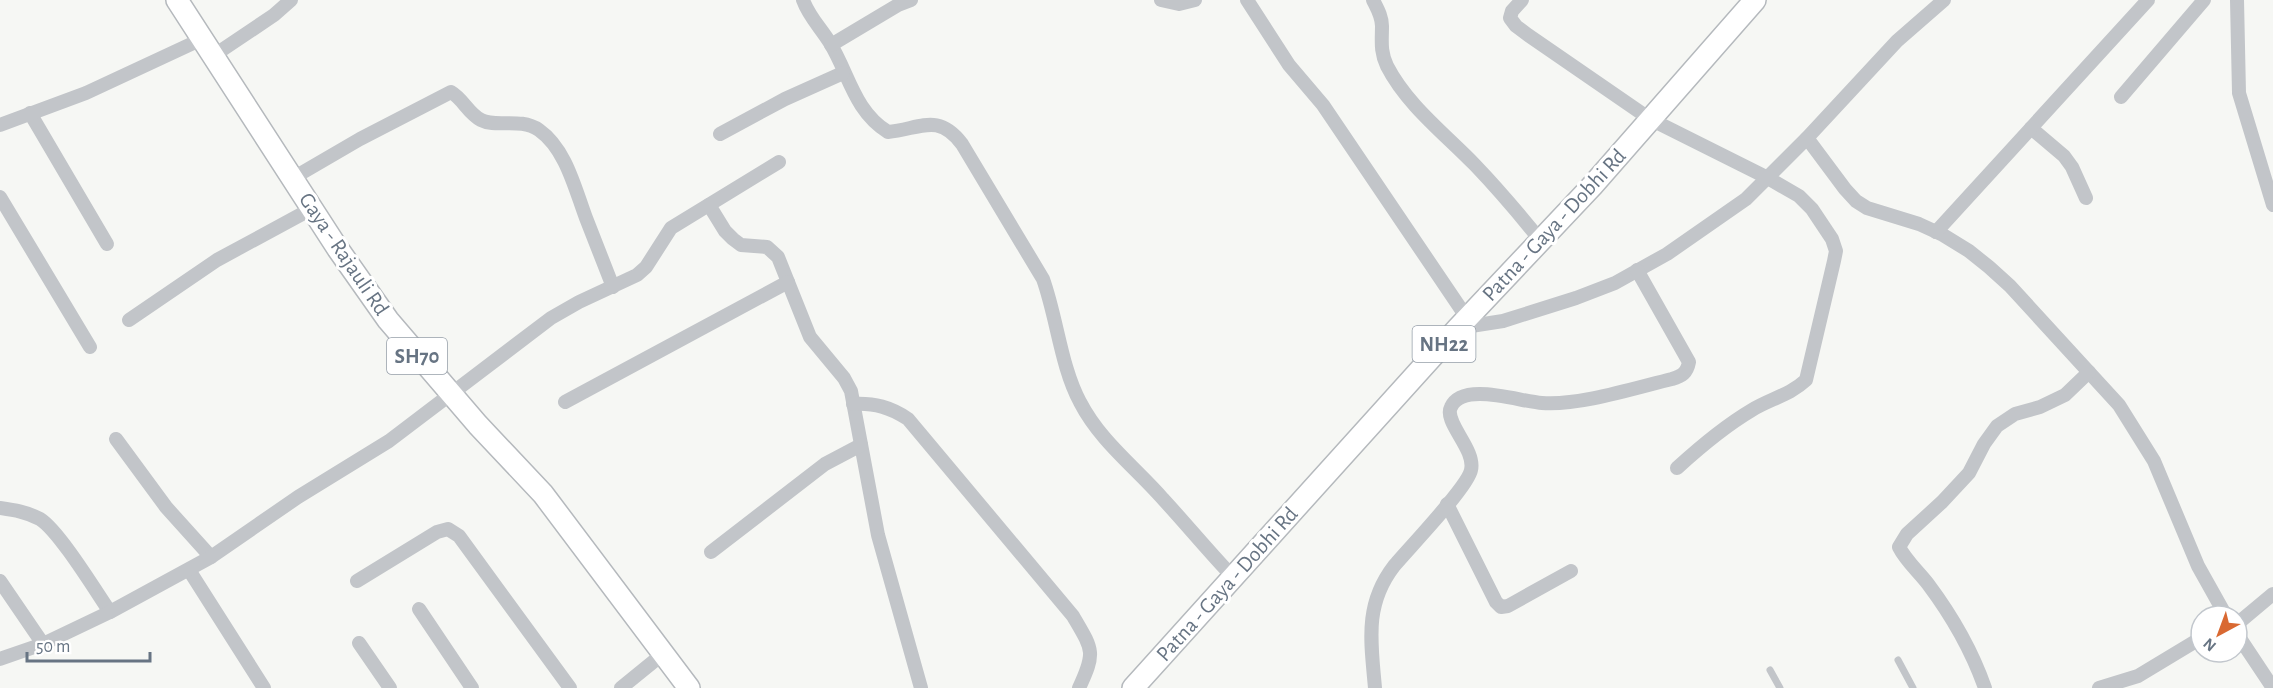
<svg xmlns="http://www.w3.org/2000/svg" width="2273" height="688" font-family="'Alegreya Sans',sans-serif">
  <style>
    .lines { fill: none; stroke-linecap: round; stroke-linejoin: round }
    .primary-casing { stroke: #b5b9bd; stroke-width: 24 }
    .lane { stroke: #c2c5c9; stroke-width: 7 }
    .street { stroke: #c2c5c9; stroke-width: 14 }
    .primary { stroke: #fff; stroke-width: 21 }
    .labels { text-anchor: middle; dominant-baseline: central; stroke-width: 6; stroke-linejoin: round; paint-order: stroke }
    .shield { fill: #fff; stroke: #959ea8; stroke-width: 1.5 }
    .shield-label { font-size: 21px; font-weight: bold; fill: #677483 }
    .street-label { font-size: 22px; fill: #677483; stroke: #fff }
  </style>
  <rect width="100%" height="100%" fill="#f6f7f4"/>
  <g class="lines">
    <defs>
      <g id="primary">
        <path d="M 177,0 L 338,249 L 388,320 L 478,425 L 543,494 L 689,688"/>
        <path d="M 1133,688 L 1458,328 L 1592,186 L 1755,0"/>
      </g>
    </defs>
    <use href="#primary" class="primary-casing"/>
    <g class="lane">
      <path d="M 1898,660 L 1913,688"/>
      <path d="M 1770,670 L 1780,688"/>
    </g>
    <g class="street">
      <path d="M 803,0 C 809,17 821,28 830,43 C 849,74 854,111 888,132 C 920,129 938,112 962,144 L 1043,279 C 1057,318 1061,367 1080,402 C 1100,441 1135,467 1163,499 C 1187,525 1209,552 1233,577"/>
      <path d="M 1161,0 L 1179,4 L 1195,0"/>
      <path d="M 1247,0 L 1289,65 L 1323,105 L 1467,318"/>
      <path d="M 1373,0 C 1377,8 1382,16 1382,26 C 1382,41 1380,51 1387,66 C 1407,105 1445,134 1475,165 C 1498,189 1520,215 1541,241"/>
      <path d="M 1522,0 L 1512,11 L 1510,18 L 1516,26 L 1528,35 L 1650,119 L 1766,177 L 1799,196 L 1812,209 L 1832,239 L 1836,251 L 1834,261 L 1806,380 C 1790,395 1770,399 1752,410 C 1725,426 1700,447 1677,468"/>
      <path d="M 2237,0 L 2239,93 L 2273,205"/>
      <path d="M 831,45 L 898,5 L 911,0"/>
      <path d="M 213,56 L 274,15 L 291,0"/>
      <path d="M 2121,97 L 2204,0"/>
      <path d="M 30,113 L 107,244"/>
      <path d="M 0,125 L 86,93 L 202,39"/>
      <path d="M 2031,128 L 2064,156 L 2072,167 L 2086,198"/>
      <path d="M 720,134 L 785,99 L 843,73"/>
      <path d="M 1807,138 L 1845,189 L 1856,201 L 1867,208 L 1919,224 L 1943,235 L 1969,251 L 1989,267 L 2010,286 L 2119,405 L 2154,461 L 2198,566 L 2226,616"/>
      <path d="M 293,178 L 360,139 L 451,92 C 463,99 468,113 481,120 C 496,128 520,117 539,130 C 566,149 575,189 586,218 C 595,241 604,264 613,287"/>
      <path d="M 0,197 L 90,347"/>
      <path d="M 709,205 L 725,231 L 733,239 L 741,245 L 767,247 L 778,257 L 810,337 L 844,378 L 851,391 L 878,535 L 921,688"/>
      <path d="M 1936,232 L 2148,0"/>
      <path d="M 129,320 L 217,260 L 313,208"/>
      <path d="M 1458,328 L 1503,321 L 1576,298 L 1615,283 L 1667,254 L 1746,199 L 1807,138 L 1897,41 L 1944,0"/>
      <path d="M 565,402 L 788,282"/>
      <path d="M 853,404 C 875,403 890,407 908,419 L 1073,616 C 1093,650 1096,652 1079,688"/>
      <path d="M 116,439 L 166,507 L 211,557"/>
      <path d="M 1447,504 L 1496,602 L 1501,607 L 1508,606 L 1571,571"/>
      <path d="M 0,508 C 14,510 27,512 40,519 C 59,531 95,590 110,612"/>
      <path d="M 711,552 L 825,464 L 861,445"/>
      <path d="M 189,570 L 264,688"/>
      <path d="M 0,581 L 43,644"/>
      <path d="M 357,581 L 437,532 L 448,529 L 459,536 L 570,688"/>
      <path d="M 419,609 L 472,688"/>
      <path d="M 2237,624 L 2273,594"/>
      <path d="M 2237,634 L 2273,688"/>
      <path d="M 359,643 L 390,688"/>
      <path d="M 0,659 L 43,644 L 110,612 L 211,557 L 298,497 L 389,441 L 551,318 L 579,302 L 637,275 L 646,267 L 671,228 L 779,162"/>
      <path d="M 621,688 L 664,653"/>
      <path d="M 1375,688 C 1371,642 1364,605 1394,566 C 1408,549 1468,487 1471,470 C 1476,449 1443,422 1451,407 C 1463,381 1521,402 1542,403 C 1578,406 1635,388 1672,379 C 1682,376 1687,373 1689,362 L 1637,270"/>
      <path d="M 1985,688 C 1972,651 1952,616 1928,584 C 1919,572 1906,561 1899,547 L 1907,534 L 1942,502 L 1969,473 L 1984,444 L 1997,426 L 2015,414 L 2040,407 L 2065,395 L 2089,372"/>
      <path d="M 2099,688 L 2138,676 L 2201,638"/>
    </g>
    <use href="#primary" class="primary"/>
  </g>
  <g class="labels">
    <g class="shield">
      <rect x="1412.5" y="326" width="63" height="36" rx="4.5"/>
      <rect x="387" y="338" width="60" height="36" rx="4.5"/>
    </g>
    <g class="shield-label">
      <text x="1444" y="344">NH22</text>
      <text x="417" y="356">SH70</text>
    </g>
    <g class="street-label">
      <text transform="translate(1554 225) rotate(-47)">Patna - Gaya - Dobhi Rd</text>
      <text transform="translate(344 254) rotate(56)">Gaya - Rajauli Rd</text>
      <text transform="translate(1227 584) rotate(-48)">Patna - Gaya - Dobhi Rd</text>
    </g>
  </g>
  <g transform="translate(2219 634) rotate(221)"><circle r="28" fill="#ffffff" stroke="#c2c7cd" stroke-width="1.5"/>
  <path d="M0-4.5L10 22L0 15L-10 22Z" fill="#d96932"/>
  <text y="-9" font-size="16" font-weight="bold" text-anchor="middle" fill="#677483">N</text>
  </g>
  <path d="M27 652v9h123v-9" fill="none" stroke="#677483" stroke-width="3"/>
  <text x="36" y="652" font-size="18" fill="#677483" stroke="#ffffff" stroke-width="4.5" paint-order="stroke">50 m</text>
</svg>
